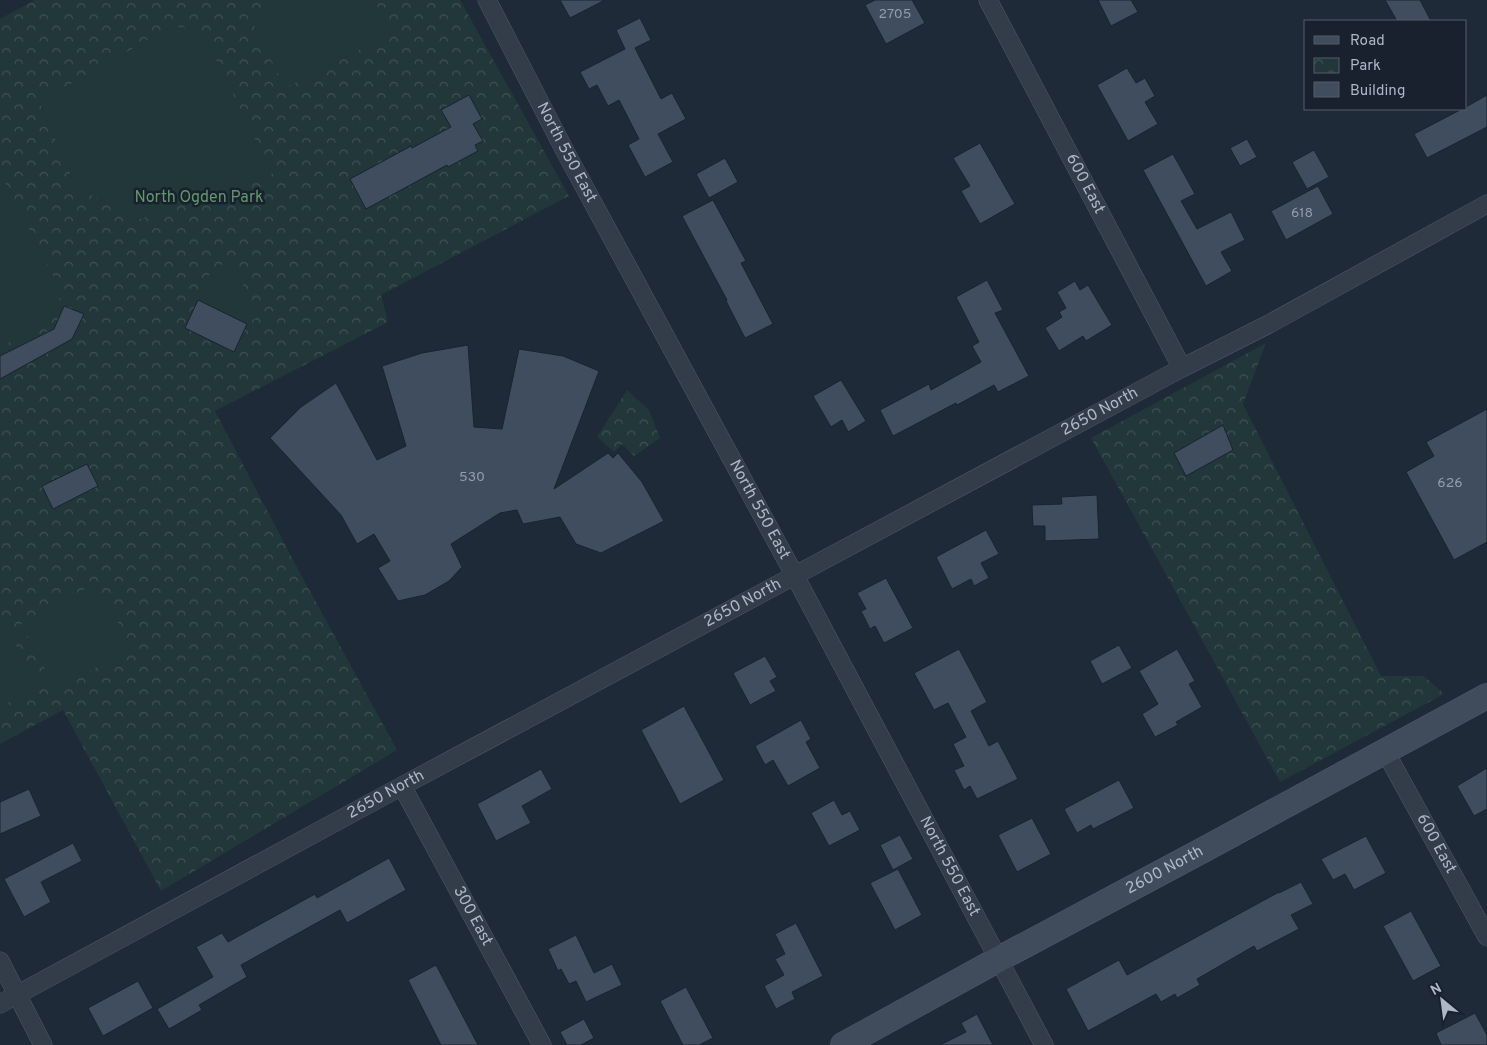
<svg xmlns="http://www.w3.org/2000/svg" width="1487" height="1045" font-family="Overpass,sans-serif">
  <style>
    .park { fill: url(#park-crowns) }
    .pitch { fill: #213739 }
    .building { fill: #404d5e; stroke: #1a232f }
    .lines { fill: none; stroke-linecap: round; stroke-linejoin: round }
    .street-casing { stroke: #505a67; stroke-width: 19 }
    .secondary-casing { stroke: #505a67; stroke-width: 26 }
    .street { stroke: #333c49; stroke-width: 18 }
    .secondary { stroke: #404b5c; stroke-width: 25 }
    .labels { text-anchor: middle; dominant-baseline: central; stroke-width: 5; stroke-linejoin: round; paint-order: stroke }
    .number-label { font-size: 14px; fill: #929cac }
    .street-label { font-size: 16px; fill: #adb7c6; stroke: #18212d }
    .park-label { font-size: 16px; fill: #63976e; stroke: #18212d }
  </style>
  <defs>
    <pattern id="park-crowns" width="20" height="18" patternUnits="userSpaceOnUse" patternTransform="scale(1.25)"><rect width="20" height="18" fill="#213739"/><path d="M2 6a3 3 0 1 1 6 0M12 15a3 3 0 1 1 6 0" fill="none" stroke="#3f5254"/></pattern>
  </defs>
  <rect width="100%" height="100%" fill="#1f2a38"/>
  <g class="park">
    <path d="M 35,0 L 460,0 L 569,196 L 381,295 L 388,322 L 215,411 L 300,573 L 397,750 L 161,891 L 63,710 L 0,744 L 0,19 Z"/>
    <path d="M 1266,343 L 1243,404 L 1381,676 L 1424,676 L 1444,694 L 1280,782 L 1091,438 Z"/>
    <path d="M 627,390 L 649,410 L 660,438 L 634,456 L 622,444 L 614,452 L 597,437 Z"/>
  </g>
  <g class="pitch">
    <path d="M 278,0 L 374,0 L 391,34 L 285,88 L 249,15 Z"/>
    <path d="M 171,27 L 192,28 L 205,37 L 272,174 L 138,220 L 76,187 L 39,102 Z"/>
    <path d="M 0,173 L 62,293 L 49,322 L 0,347 Z"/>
    <path d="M 233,260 L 256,318 L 247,324 L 198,300 L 212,269 Z"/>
    <path d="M 96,583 L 132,648 L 56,689 L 21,624 Z"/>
    <path d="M 0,617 L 38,686 L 0,707 Z"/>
  </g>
  <g class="building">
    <path d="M 560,0 L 605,0 L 570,18 Z"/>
    <path d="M 875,0 L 912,0 L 925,23 L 886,44 L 865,5 Z"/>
    <path d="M 1098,0 L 1131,0 L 1138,12 L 1111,26 Z"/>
    <path d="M 1385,0 L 1420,0 L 1431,21 L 1397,21 Z"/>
    <path d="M 640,18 L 651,40 L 635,48 L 661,99 L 672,93 L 686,119 L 658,134 L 673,162 L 645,177 L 628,145 L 639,139 L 619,100 L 608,106 L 597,85 L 589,89 L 580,72 L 625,49 L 616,30 Z"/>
    <path d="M 1127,68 L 1136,83 L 1145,78 L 1155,96 L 1145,102 L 1158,124 L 1128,141 L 1097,85 Z"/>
    <path d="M 469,95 L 482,119 L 473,124 L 483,141 L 475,145 L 478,151 L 448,167 L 447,165 L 366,209 L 350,179 L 411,146 L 412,148 L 451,127 L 441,110 Z"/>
    <path d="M 1487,95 L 1487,127 L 1427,158 L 1414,134 L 1462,109 L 1466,109 L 1466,107 Z"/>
    <path d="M 1247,139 L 1257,157 L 1240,166 L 1230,148 Z"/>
    <path d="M 980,143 L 1015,204 L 980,224 L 961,191 L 970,186 L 953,158 Z"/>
    <path d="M 1314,150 L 1329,177 L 1307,189 L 1292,162 Z"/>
    <path d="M 1173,154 L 1195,194 L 1181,201 L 1197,229 L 1231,212 L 1245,240 L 1221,252 L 1232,271 L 1206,286 L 1143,170 Z"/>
    <path d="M 725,158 L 738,182 L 709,198 L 696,174 Z"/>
    <path d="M 1318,186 L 1333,214 L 1286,240 L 1271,211 Z"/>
    <path d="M 713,200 L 746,261 L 741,263 L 773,324 L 745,338 L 726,301 L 727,300 L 682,216 Z"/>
    <path d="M 987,280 L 1003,310 L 995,313 L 1029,376 L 998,392 L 994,385 L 957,405 L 956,403 L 893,436 L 880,410 L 929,384 L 931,390 L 981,362 L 972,346 L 979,342 L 956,297 Z"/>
    <path d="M 1075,281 L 1080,290 L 1088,285 L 1112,325 L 1086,341 L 1083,336 L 1059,351 L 1045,328 L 1062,317 L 1059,312 L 1066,308 L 1057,292 Z"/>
    <path d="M 198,300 L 247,324 L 234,352 L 185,328 Z"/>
    <path d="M 64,306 L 84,314 L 72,339 L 0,379 L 0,356 L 54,329 Z"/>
    <path d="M 468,345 L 474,427 L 502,429 L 519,349 L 563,356 L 599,371 L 554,489 L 608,453 L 613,458 L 618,453 L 642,482 L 664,521 L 601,553 L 576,544 L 560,517 L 523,524 L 517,510 L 500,513 L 451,544 L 462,567 L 449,581 L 425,595 L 398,601 L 378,568 L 390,561 L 374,534 L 357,544 L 341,515 L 270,438 L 301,407 L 336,383 L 377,460 L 406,446 L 382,366 L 422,353 Z"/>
    <path d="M 841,380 L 866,421 L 848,432 L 842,420 L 831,427 L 813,396 Z"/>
    <path d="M 1487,409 L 1487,542 L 1454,560 L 1406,472 L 1434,456 L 1426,442 Z"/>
    <path d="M 1223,425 L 1233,450 L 1186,476 L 1174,453 Z"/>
    <path d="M 87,464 L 98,486 L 53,509 L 42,486 Z"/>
    <path d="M 1097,495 L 1099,539 L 1045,541 L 1045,526 L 1033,526 L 1032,505 L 1062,504 L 1061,497 Z"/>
    <path d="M 986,530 L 999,554 L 981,563 L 989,578 L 974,586 L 971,579 L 952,589 L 936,557 Z"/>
    <path d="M 886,578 L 913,628 L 884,643 L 875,626 L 870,629 L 861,611 L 866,609 L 857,593 Z"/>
    <path d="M 1119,645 L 1132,668 L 1102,684 L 1090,661 Z"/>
    <path d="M 959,649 L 987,702 L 971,711 L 989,746 L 998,741 L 1018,779 L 977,799 L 970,786 L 964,790 L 954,770 L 964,766 L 953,744 L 966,737 L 948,703 L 934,710 L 914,673 Z"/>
    <path d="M 1177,649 L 1195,681 L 1189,684 L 1202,707 L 1176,722 L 1178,725 L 1155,737 L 1142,714 L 1158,704 L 1139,671 Z"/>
    <path d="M 765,656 L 777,677 L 770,681 L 776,691 L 750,705 L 733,673 Z"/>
    <path d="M 684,706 L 724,780 L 680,804 L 641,730 Z"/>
    <path d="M 801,720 L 811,739 L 806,742 L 820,768 L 788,786 L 773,760 L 765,765 L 755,746 Z"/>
    <path d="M 1487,768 L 1487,809 L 1474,816 L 1457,786 Z"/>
    <path d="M 541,769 L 552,789 L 522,806 L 531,823 L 496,841 L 477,804 Z"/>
    <path d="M 1119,780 L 1134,808 L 1093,829 L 1091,825 L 1077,833 L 1064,809 Z"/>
    <path d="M 29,789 L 41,816 L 0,834 L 0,802 Z"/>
    <path d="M 834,800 L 842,815 L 850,811 L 860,830 L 829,846 L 811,813 Z"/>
    <path d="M 1032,818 L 1051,854 L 1017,872 L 998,835 Z"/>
    <path d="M 900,835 L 913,859 L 893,870 L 880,845 Z"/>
    <path d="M 1366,836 L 1386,873 L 1354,890 L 1345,874 L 1333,880 L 1321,859 Z"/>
    <path d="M 73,843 L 82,861 L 41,882 L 51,902 L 24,917 L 4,879 Z"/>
    <path d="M 389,858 L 406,890 L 347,923 L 340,910 L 241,965 L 247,977 L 199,1005 L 202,1010 L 169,1029 L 157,1009 L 213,977 L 196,947 L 222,933 L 228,942 L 315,894 L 317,898 Z"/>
    <path d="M 898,869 L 922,915 L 895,930 L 870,883 Z"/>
    <path d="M 1301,882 L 1313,904 L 1291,915 L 1299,929 L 1257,951 L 1254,946 L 1197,979 L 1200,985 L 1177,998 L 1175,994 L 1161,1002 L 1156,994 L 1088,1031 L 1066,989 L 1119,960 L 1127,975 L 1279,892 L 1279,893 Z"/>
    <path d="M 1411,911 L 1441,966 L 1413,981 L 1383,926 Z"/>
    <path d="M 796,923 L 823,976 L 792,992 L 795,999 L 776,1009 L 764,986 L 784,975 L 775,959 L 785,954 L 775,934 Z"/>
    <path d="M 576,935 L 594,973 L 612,964 L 622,985 L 586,1002 L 576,981 L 569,984 L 561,969 L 558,971 L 548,949 Z"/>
    <path d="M 436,965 L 478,1045 L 441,1045 L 408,980 Z"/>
    <path d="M 138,981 L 153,1008 L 103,1036 L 88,1008 Z"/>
    <path d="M 686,987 L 713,1038 L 699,1045 L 683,1045 L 660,1001 Z"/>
    <path d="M 1475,1013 L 1487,1035 L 1487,1045 L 1441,1045 L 1436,1033 Z"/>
    <path d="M 977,1014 L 993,1045 L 940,1045 L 966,1032 L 961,1023 Z"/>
    <path d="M 584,1019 L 594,1038 L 581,1045 L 567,1045 L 560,1032 Z"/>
  </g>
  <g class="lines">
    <defs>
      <g id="street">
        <path id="s1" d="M 487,0 L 566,153 L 795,576 L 1044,1045"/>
        <path id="s2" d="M 988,0 L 1182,368"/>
        <path id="s3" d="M 1385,751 L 1487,937"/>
        <path id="s4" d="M 402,786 L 542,1045"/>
        <path d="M 0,961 L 43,1045"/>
        <path id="s5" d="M 0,1004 L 402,786 L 1182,368 L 1269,324 L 1487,204"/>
      </g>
      <g id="secondary">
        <path id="s6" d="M 843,1045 L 999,959 L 1205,849 L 1487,696"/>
      </g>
    </defs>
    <use href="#street" class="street-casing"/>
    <use href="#secondary" class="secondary-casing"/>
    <use href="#street" class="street"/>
    <use href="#secondary" class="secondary"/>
  </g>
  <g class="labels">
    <g class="number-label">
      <text x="895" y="14">2705</text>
      <text x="1302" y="213">618</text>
      <text x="472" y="477">530</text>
      <text x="1450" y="483">626</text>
    </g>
    <g class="street-label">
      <text stroke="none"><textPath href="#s1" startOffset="172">North 550 East</textPath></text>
      <text stroke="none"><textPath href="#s2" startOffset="208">600 East</textPath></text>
      <text stroke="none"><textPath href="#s5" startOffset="1249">2650 North</textPath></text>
      <text stroke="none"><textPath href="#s1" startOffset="578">North 550 East</textPath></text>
      <text stroke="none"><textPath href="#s5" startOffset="844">2650 North</textPath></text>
      <text stroke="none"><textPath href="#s5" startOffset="439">2650 North</textPath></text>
      <text stroke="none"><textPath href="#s3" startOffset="106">600 East</textPath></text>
      <text stroke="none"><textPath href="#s1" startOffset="982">North 550 East</textPath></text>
      <text stroke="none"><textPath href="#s6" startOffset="366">2600 North</textPath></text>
      <text stroke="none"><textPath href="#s4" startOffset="148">300 East</textPath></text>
    </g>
    <g class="park-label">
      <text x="199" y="198">North Ogden Park</text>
    </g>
  </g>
  <rect x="1304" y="20" width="162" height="90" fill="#18212d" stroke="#545d6a"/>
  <rect x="1314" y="36" width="25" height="8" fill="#404b5c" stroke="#545d6a"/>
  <text x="1350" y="45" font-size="15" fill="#adb7c6">Road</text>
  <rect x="1314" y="58" width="25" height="15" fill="url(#park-crowns)" stroke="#545d6a"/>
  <text x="1350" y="70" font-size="15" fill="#adb7c6">Park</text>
  <rect x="1314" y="82" width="25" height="15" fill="#404d5e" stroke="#545d6a"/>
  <text x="1350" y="95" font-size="15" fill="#adb7c6">Building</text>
  <g transform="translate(1442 1000) rotate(331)" stroke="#18212d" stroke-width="4" paint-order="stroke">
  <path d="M0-4L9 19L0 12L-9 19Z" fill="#adb7c6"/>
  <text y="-8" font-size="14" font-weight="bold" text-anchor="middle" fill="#adb7c6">N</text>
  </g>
</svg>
